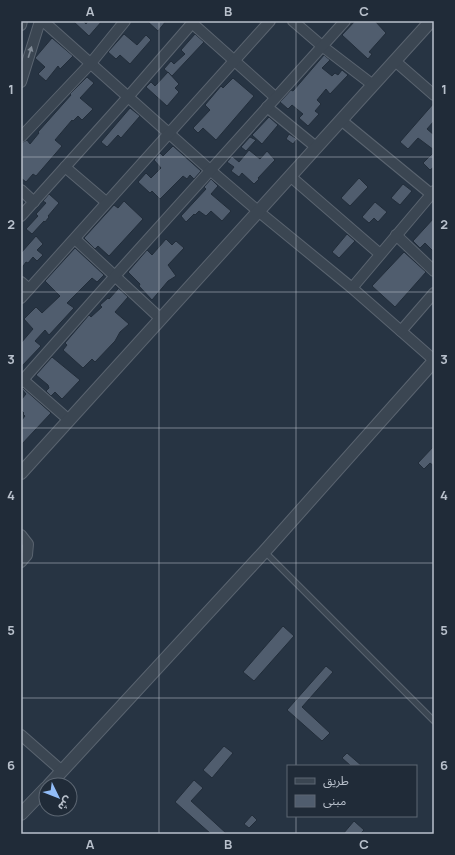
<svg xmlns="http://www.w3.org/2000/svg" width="455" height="855" font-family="Manrope,'Noto Sans Arabic',sans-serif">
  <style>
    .building { fill: #505d6e; stroke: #222d3a }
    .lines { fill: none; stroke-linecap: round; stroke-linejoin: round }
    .service-casing { stroke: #5a6470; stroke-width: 7 }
    .minor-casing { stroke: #5a6470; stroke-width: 12 }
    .tertiary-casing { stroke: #5a6470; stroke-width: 14 }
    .service { stroke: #3b4652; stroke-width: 5 }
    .minor { stroke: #3b4652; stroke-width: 10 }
    .tertiary { stroke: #3b4652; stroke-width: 12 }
    .oneway { fill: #808a95 }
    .grid { fill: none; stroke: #b9c1cc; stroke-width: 1; stroke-opacity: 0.55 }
    .neatline { fill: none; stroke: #b9c1cc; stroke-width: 1.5 }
    .grid-label { font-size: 13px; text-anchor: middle; font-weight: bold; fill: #b9c1cc }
  </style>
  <rect width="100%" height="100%" fill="#273443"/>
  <g class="building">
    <path d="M 73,21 L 83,21 L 86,24 L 88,21 L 102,21 L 89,36 Z"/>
    <path d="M 147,21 L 166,21 L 158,31 Z"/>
    <path d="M 355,21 L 375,21 L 386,33 L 369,52 L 372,54 L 368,59 L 342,35 Z"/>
    <path d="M 124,34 L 137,45 L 146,35 L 151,40 L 130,64 L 120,55 L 116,59 L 108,52 Z"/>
    <path d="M 195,34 L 204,42 L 172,76 L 164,69 L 171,61 L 174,64 L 185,54 L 181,50 Z"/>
    <path d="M 52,38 L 73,56 L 60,69 L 58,66 L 46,81 L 38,74 L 45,67 L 35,58 Z"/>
    <path d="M 324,55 L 330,60 L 322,68 L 332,76 L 335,73 L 338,75 L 342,70 L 348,75 L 330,94 L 326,89 L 317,100 L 321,104 L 315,111 L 319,114 L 308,126 L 299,118 L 303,114 L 292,105 L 288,109 L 280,102 L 291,90 L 293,91 Z"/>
    <path d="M 168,72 L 179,84 L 175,88 L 179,92 L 167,106 L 146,87 L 151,82 L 155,86 Z"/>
    <path d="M 87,77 L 94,83 L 80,98 L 93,109 L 82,120 L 78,116 L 73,121 L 72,120 L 55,140 L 62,146 L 36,176 L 33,174 L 26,182 L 21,178 L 21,143 L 27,140 L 30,144 L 39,133 L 38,132 L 71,95 L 70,94 Z"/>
    <path d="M 233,78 L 254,96 L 216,140 L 203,128 L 198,133 L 193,128 L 210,110 L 205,105 L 221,86 L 223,88 Z"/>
    <path d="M 434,103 L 434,121 L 427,129 L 434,135 L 434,150 L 418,138 L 408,149 L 400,142 Z"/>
    <path d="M 130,108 L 140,116 L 121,138 L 118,135 L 107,147 L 101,142 Z"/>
    <path d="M 269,117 L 278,125 L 262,144 L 252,135 Z"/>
    <path d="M 289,134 L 297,139 L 293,144 L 286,139 Z"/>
    <path d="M 250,137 L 256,140 L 246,151 L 241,147 Z"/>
    <path d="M 173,146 L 201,171 L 194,179 L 190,175 L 187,179 L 183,176 L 160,199 L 152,191 L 150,193 L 138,182 L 146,173 L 151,178 L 161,168 L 154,160 L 160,153 L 163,156 Z"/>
    <path d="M 249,150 L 260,159 L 267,151 L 275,160 L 258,178 L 259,179 L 254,184 L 242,173 L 239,177 L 231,171 L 234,167 L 227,162 L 232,156 L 239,162 Z"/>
    <path d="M 434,152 L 434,167 L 430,170 L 423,163 Z"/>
    <path d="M 359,178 L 368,187 L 350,206 L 341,198 Z"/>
    <path d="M 211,179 L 218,186 L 211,194 L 231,211 L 222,221 L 211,211 L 206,216 L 199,211 L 195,215 L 194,214 L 186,222 L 181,216 L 206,189 L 204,187 Z"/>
    <path d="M 403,184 L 412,191 L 400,205 L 391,198 Z"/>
    <path d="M 49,194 L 59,203 L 48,216 L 49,217 L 45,222 L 44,221 L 32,234 L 26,229 L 38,216 L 36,214 L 46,203 L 43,201 Z"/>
    <path d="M 124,201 L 143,219 L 109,256 L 98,246 L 95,249 L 84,238 L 114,205 L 118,208 Z"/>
    <path d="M 375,202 L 387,212 L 378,222 L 374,218 L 369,223 L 362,217 Z"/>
    <path d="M 434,218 L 434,252 L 425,243 L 420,248 L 413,241 Z"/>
    <path d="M 347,234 L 355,241 L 339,258 L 332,252 Z"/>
    <path d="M 36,236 L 43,244 L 37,250 L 43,255 L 37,261 L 33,257 L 28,263 L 26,262 L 21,269 L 21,253 Z"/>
    <path d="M 166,239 L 172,245 L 176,241 L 184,248 L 168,265 L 176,276 L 168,281 L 152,300 L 139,286 L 140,284 L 128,272 L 147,250 L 152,255 Z"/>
    <path d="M 75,248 L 104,275 L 97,282 L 92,278 L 67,303 L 74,308 L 49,335 L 45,330 L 35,341 L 41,346 L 21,367 L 21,343 L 33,329 L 24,319 L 36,307 L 42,313 L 60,296 L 45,281 Z"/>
    <path d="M 404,252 L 426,272 L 395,307 L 372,286 Z"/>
    <path d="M 115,285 L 128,297 L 115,312 L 129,324 L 120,332 L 115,341 L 95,362 L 92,359 L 83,368 L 63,350 L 67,345 L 65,343 L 89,315 L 91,317 L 102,307 L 100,305 L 108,298 L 109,299 L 118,289 Z"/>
    <path d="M 52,357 L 80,380 L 62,399 L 55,392 L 51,396 L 46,391 L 49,388 L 48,385 L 36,375 Z"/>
    <path d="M 21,388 L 23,388 L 51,413 L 21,445 L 21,421 L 25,416 L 23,414 L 24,413 L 21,410 L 21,400 L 26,394 Z"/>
    <path d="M 434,446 L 434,466 L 430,463 L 424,469 L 418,463 Z"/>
    <path d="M 283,626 L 294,636 L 254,681 L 243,672 Z"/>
    <path d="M 326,666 L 333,672 L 302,707 L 330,733 L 322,741 L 287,710 Z"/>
    <path d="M 224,746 L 233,753 L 212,778 L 203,770 Z"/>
    <path d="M 347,753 L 362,766 L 351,766 L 342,758 Z"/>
    <path d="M 194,780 L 203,788 L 191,801 L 227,834 L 211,834 L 175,802 Z"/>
    <path d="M 252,815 L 257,820 L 249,828 L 244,824 Z"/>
    <path d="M 354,821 L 364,830 L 360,834 L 343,834 Z"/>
  </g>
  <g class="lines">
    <defs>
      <path id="service" d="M 265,552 L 434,721"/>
      <g id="minor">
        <path d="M 43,21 L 210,170 L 258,211 L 352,288 L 434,360"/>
        <path d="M 293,21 L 322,46 L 373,85"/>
        <path d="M 192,23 L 275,97"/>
        <path d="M 21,25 L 22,21"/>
        <path d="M 395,61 L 434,95"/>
        <path d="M 21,82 L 40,21"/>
        <path d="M 267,107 L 316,147"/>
        <path d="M 341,120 L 431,194"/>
        <path d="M 21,137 L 91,63 L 125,21"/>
        <path d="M 65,167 L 106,202"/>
        <path d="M 290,176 L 380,254"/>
        <path d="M 21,190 L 34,202"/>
        <path d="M 21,216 L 128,97 L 194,21"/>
        <path d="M 396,235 L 434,271"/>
        <path d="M 75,239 L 161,319"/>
        <path d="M 21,282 L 29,289"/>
        <path d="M 352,288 L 434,191"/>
        <path d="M 21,298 L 270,21"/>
        <path d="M 401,331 L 434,293"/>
        <path d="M 21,378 L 69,420"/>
        <path d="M 21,382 L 115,276 L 345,21"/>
        <path d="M 21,535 L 28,544 L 27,555 L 21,562"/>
        <path d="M 21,735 L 62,771"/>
      </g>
      <g id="tertiary">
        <path d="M 21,473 L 431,21"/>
        <path d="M 49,785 L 264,552 L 434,361"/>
        <path d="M 21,814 L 46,788"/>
      </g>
    </defs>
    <use href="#service" class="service-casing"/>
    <use href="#minor" class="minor-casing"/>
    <use href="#tertiary" class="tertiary-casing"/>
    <use href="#service" class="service"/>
    <use href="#minor" class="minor"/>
    <use href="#tertiary" class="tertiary"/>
  </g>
  <defs><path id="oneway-solid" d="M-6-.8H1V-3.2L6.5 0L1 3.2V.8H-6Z"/></defs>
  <use class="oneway" href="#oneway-solid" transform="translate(30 52) rotate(-73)"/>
  <path class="grid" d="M 159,21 L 159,834M 296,21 L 296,766M 21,157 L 434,157M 21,292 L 434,292M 21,428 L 434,428M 21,563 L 434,563M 21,698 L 434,698M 296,816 L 296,834"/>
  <rect width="455" height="855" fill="none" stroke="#202b38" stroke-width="44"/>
  <rect x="287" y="765" width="130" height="52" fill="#202b38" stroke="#5d6773"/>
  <rect x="295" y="778" width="20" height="6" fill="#3b4652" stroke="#5d6773"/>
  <text x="323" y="785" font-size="12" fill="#b9c1cc">طريق</text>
  <rect x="295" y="795" width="20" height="12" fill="#505d6e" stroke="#5d6773"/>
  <text x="323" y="805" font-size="12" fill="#b9c1cc">مبنى</text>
  <g transform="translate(58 797) rotate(133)"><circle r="19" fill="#202b38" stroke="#5d6773"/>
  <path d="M0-3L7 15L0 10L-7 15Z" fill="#92bdf8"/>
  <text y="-6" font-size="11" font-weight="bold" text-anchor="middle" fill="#b9c1cc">ش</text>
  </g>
  <rect x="22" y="22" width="411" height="811" class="neatline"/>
  <g class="grid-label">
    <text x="90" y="16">A</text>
    <text x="228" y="16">B</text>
    <text x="364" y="16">C</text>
    <text x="11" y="94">1</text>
    <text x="444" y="94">1</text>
    <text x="11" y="229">2</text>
    <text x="444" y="229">2</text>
    <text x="11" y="364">3</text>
    <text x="444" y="364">3</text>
    <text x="11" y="500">4</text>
    <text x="444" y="500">4</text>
    <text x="11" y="635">5</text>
    <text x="444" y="635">5</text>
    <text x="11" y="770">6</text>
    <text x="444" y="770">6</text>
    <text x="90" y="849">A</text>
    <text x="228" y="849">B</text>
    <text x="364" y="849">C</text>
  </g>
</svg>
